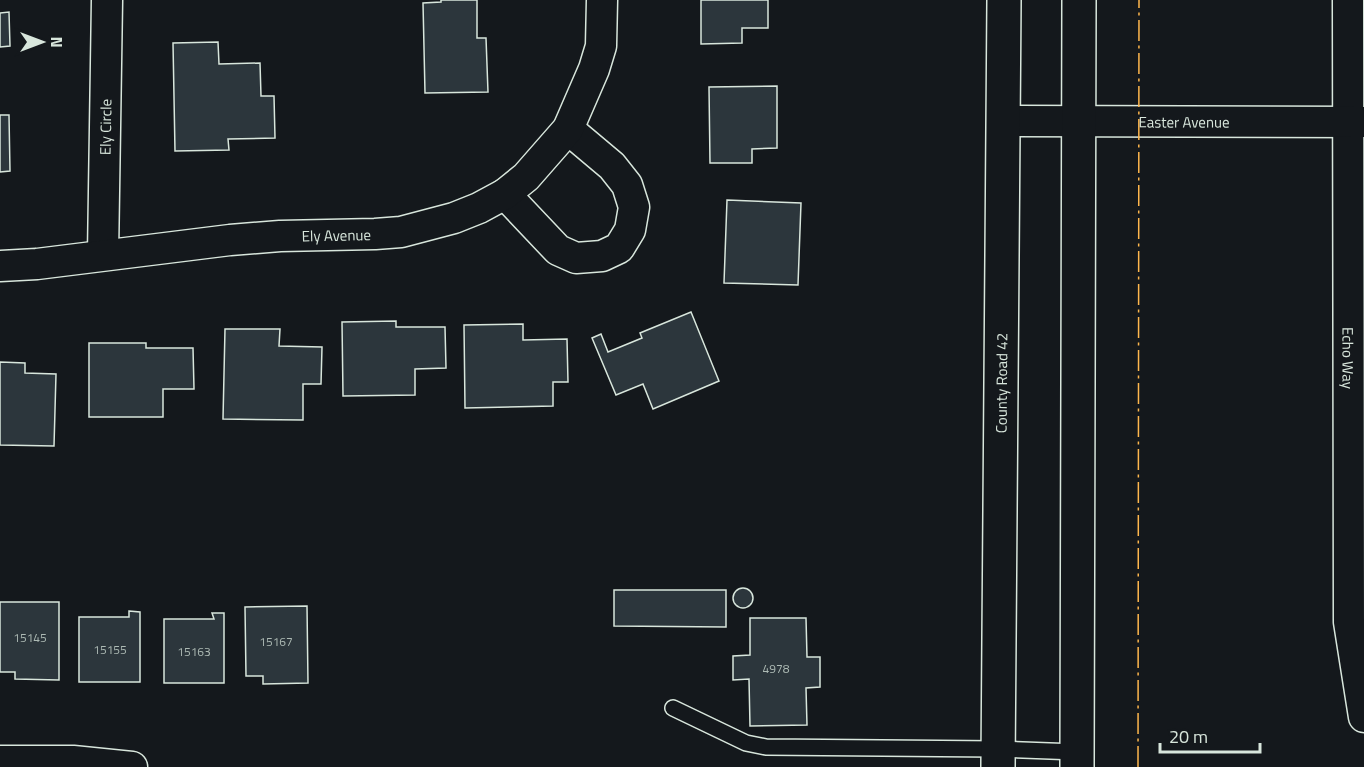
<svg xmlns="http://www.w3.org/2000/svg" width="1364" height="767" font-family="'Titillium Web',sans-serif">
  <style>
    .building { fill: #2c363c; stroke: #d8e6dc; stroke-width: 1.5 }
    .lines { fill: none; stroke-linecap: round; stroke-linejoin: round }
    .service-casing { stroke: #d8e6dc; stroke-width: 18 }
    .minor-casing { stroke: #d8e6dc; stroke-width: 33 }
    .trunk-casing { stroke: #d8e6dc; stroke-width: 36 }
    .service { stroke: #14181c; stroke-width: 15 }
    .minor { stroke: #14181c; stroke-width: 30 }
    .trunk { stroke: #14181c; stroke-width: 33 }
    .power { stroke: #ffb74d; stroke-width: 1.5; stroke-dasharray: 21 4.5 3 4.5; stroke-linecap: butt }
    .labels { text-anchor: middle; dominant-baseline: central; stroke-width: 4.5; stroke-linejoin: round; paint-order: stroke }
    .number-label { font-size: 12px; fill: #adbab4 }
    .street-label { font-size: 15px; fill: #d8e6dc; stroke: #14181c }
  </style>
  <rect width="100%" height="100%" fill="#14181c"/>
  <g class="building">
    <path d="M 441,0 L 477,0 L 477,38 L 486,38 L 488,92 L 425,93 L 423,3 L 441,2 Z"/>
    <path d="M 701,0 L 768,0 L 768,28 L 742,28 L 742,43 L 701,44 Z"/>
    <path d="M 9,12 L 10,46 L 0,47 L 0,13 Z"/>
    <path d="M 218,42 L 219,64 L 260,63 L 261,96 L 274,96 L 275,138 L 228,139 L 229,150 L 175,151 L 173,43 Z"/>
    <path d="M 777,86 L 777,148 L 752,149 L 752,163 L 710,163 L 709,87 Z"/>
    <path d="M 0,115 L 9,115 L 10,171 L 0,172 Z"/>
    <path d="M 727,200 L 801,203 L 798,285 L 724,283 Z"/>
    <path d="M 691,312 L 719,381 L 653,409 L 643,384 L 616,395 L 592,338 L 601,334 L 608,352 L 642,338 L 640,333 Z"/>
    <path d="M 396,321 L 396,327 L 445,327 L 446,368 L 415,369 L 415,395 L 343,396 L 342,322 Z"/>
    <path d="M 523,324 L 523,340 L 567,339 L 568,382 L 553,382 L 553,406 L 465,408 L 464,325 Z"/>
    <path d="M 225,329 L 280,329 L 279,346 L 322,347 L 321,384 L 303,384 L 303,420 L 223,419 Z"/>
    <path d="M 89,343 L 146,343 L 146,348 L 193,348 L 194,389 L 163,389 L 163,417 L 89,417 Z"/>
    <path d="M 0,362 L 25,363 L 25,373 L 56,374 L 54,446 L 0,445 Z"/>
    <circle cx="743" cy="598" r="10"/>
    <path d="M 614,590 L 726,590 L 726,627 L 614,626 Z"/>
    <path d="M 0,602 L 59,602 L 59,680 L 15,679 L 15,672 L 0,672 Z"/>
    <path d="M 307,606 L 308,683 L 263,684 L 263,676 L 246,676 L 245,607 Z"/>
    <path d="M 129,611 L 140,612 L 140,682 L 79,682 L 79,617 L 129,617 Z"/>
    <path d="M 212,613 L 224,613 L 224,683 L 164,683 L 164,619 L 214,619 Z"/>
    <path d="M 750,618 L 806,618 L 807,657 L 820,657 L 820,687 L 806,688 L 807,725 L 750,726 L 749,679 L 733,680 L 733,656 L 750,655 Z"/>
  </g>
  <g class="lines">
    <defs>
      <path id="service" d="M 673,708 L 746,743 L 766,747 L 998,749 L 1077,752"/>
      <g id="minor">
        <path id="s1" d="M 1348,0 L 1349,622 L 1364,717"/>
        <path id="s2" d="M 1004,121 L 1364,122"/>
        <path d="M 505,194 L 558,250 L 576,258 L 602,256 L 619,248 L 630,230 L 634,207 L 627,185 L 612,166 L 568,129"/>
        <path id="s3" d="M 103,255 L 107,0"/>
        <path id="s4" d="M 0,266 L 37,264 L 230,240 L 280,236 L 375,234 L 401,232 L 454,218 L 479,208 L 505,194 L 526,177 L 568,129 L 594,69 L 601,46 L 602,0"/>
        <path d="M 0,761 L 73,761 L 132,767"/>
      </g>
      <g id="trunk">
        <path id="s5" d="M 998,767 L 1004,0"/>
        <path d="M 1077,767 L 1079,0"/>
      </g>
    </defs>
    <use href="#service" class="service-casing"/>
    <use href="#minor" class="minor-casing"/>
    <use href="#trunk" class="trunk-casing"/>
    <use href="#service" class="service"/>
    <use href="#minor" class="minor"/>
    <use href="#trunk" class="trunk"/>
    <path class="power" d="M 1138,767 L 1139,0"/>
  </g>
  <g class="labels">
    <g class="number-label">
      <text x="30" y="637">15145</text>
      <text x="276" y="641">15167</text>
      <text x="110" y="649">15155</text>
      <text x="194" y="651">15163</text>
      <text x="776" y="668">4978</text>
    </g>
    <g class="street-label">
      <text stroke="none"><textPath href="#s2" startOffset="180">Easter Avenue</textPath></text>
      <text stroke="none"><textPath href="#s3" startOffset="128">Ely Circle</textPath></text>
      <text stroke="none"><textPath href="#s4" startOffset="338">Ely Avenue</textPath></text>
      <text stroke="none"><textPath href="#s1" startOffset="358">Echo Way</textPath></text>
      <text stroke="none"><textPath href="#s5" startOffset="384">County Road 42</textPath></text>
    </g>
  </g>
  <g transform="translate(42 42) rotate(90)" stroke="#14181c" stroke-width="4.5" paint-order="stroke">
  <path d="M0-4.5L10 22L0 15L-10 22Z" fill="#d8e6dc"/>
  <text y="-9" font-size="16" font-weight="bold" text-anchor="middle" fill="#d8e6dc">N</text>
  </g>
  <path d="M1160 743v9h100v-9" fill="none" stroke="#d8e6dc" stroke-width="3"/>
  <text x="1169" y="743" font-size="18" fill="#d8e6dc" stroke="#14181c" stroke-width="4.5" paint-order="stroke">20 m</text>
</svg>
